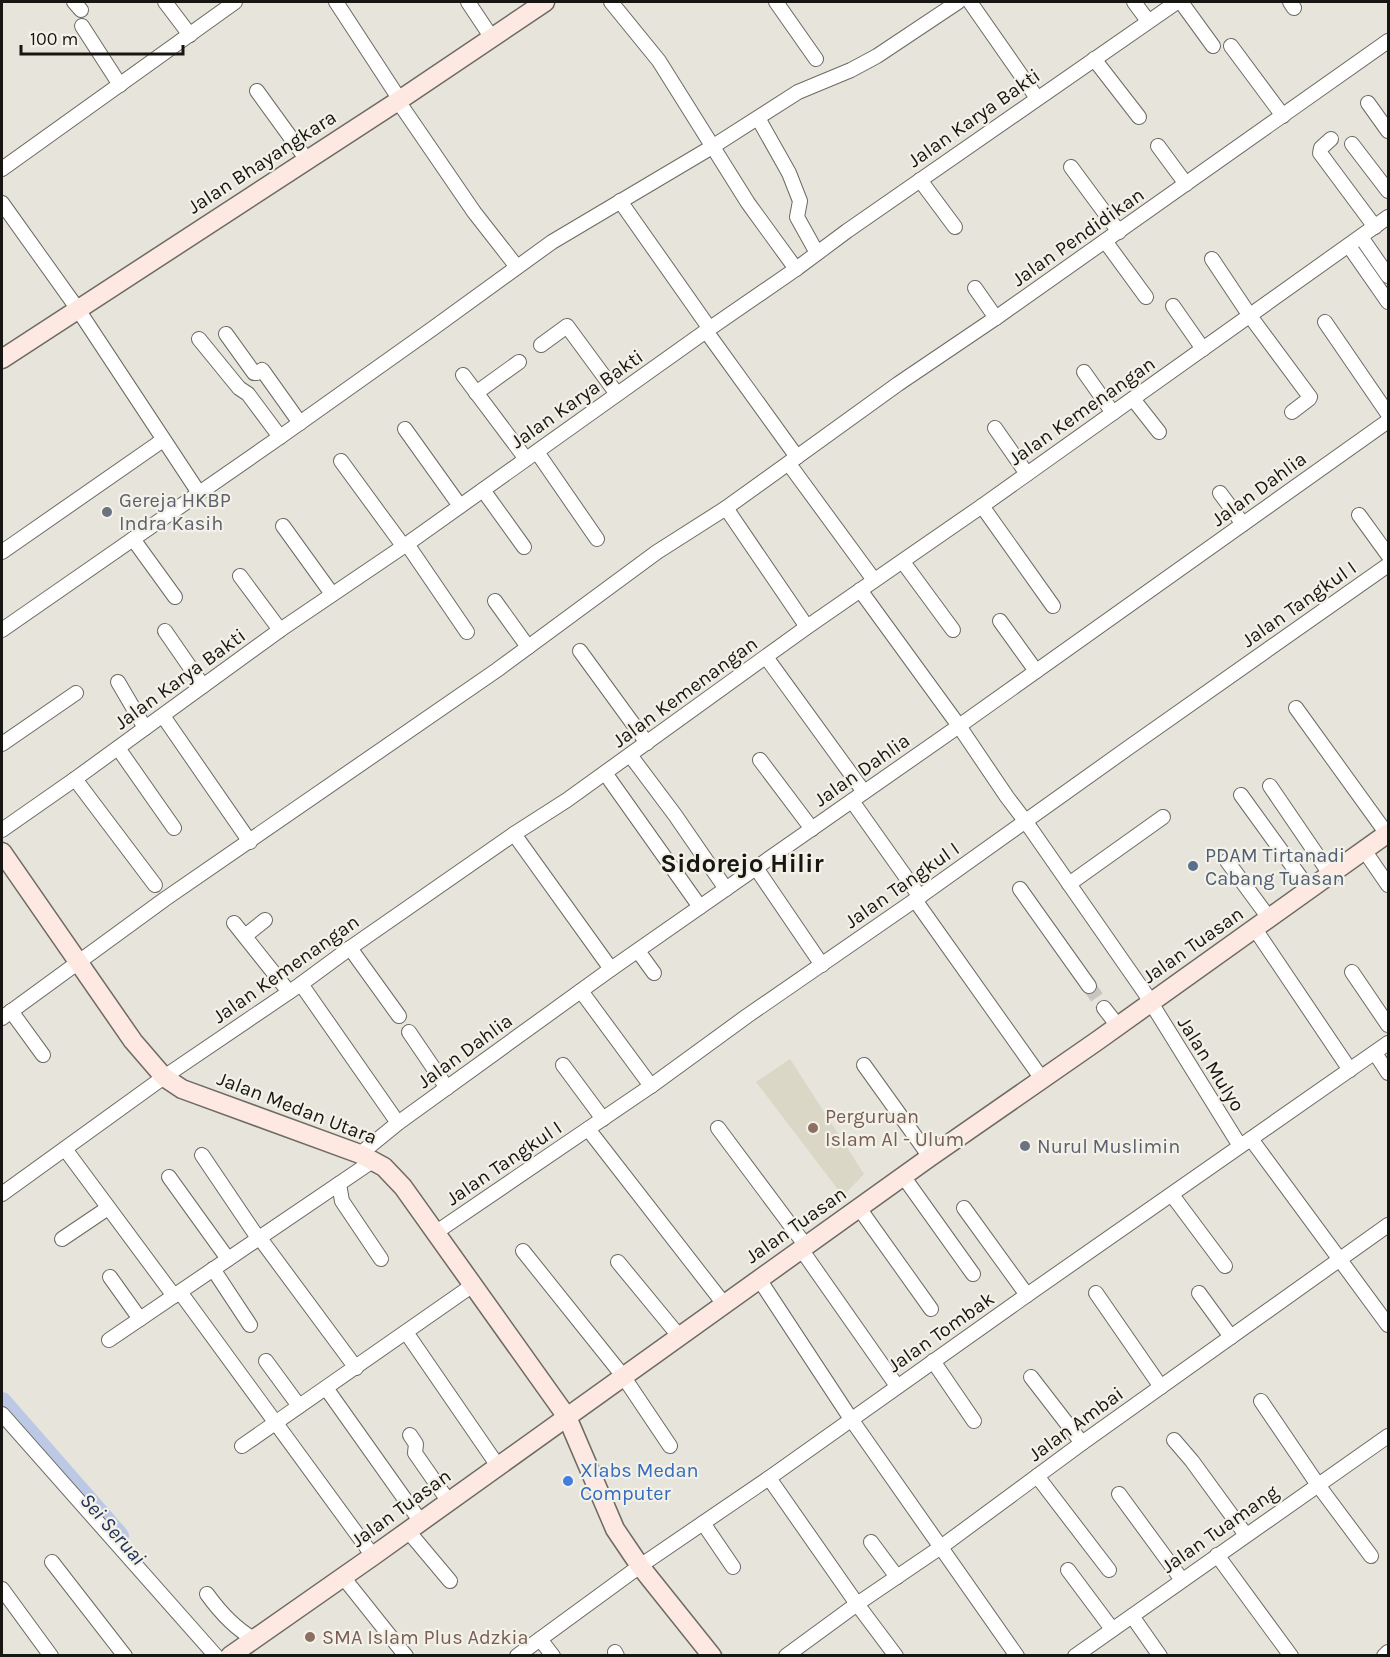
<svg xmlns="http://www.w3.org/2000/svg" width="1390" height="1657" font-family="Karla,sans-serif">
  <style>
    .built { fill: #dbd7c7 }
    .lines { fill: none; stroke-linecap: round; stroke-linejoin: round }
    .river { stroke: #bcc9e5; stroke-width: 20 }
    .street-tunnel { stroke: #c7c5bd; stroke-width: 14; stroke-dasharray: 14 7; stroke-linecap: butt }
    .street-casing { stroke: #6c6a63; stroke-width: 16 }
    .secondary-casing { stroke: #6c6a63; stroke-width: 21 }
    .street { stroke: #fff; stroke-width: 14 }
    .secondary { stroke: #fde9e2; stroke-width: 18 }
    .worship-dot { fill: #6b7280; stroke: #f3f1e8; stroke-width: 2 }
    .service-dot { fill: #5c6f8a; stroke: #f3f1e8; stroke-width: 2 }
    .education-dot { fill: #8d6e63; stroke: #f3f1e8; stroke-width: 2 }
    .shop-dot { fill: #3f7fe0; stroke: #f3f1e8; stroke-width: 2 }
    .labels { text-anchor: middle; dominant-baseline: central; stroke-width: 4.5; stroke-linejoin: round; paint-order: stroke }
    .street-label { font-size: 20px; fill: #171613; stroke: #f3f1e8 }
    .worship-label { font-size: 20px; fill: #5b616d; stroke: #f3f1e8; text-anchor: start }
    .service-label { font-size: 20px; fill: #4e5e75; stroke: #f3f1e8; text-anchor: start }
    .education-label { font-size: 20px; fill: #785e54; stroke: #f3f1e8; text-anchor: start }
    .shop-label { font-size: 20px; fill: #366cbe; stroke: #f3f1e8; text-anchor: start }
    .water-label { font-size: 21px; font-style: italic; fill: #23345a; stroke: #f3f1e8 }
    .district-label { font-size: 26px; font-weight: bold; fill: #171613; stroke: #f3f1e8 }
  </style>
  <rect width="100%" height="100%" fill="#e6e4db"/>
  <path class="built" d="M 790,1059 L 864,1174 L 843,1196 L 756,1082 Z"/>
  <g class="lines">
    <path class="river" d="M 2,1402 L 119,1536"/>
    <path class="street-tunnel" d="M 1089,986 L 1104,1008"/>
    <defs>
      <g id="street">
        <path d="M 74,2 L 81,10"/>
        <path d="M 165,2 L 190,35"/>
        <path d="M 336,2 L 400,100"/>
        <path d="M 468,2 L 492,38"/>
        <path d="M 611,2 L 659,61 L 748,203 L 796,269"/>
        <path d="M 776,2 L 816,59"/>
        <path d="M 970,2 L 1037,98"/>
        <path d="M 1134,2 L 1148,21"/>
        <path d="M 1181,2 L 1213,46"/>
        <path d="M 1290,2 L 1294,8"/>
        <path d="M 82,26 L 120,85"/>
        <path d="M 1231,46 L 1283,116"/>
        <path d="M 1094,59 L 1139,117"/>
        <path d="M 257,91 L 307,160"/>
        <path d="M 398,101 L 474,212 L 517,267"/>
        <path d="M 1368,103 L 1388,131"/>
        <path d="M 758,118 L 789,173 L 800,201 L 797,217 L 817,253"/>
        <path d="M 1331,139 L 1321,148 L 1320,153 L 1375,227"/>
        <path d="M 1352,144 L 1388,191"/>
        <path d="M 1158,146 L 1186,184"/>
        <path d="M 1071,167 L 1119,232"/>
        <path d="M 2,169 L 235,2"/>
        <path d="M 920,180 L 955,227"/>
        <path d="M 620,201 L 710,329"/>
        <path d="M 2,203 L 77,308 L 199,493"/>
        <path d="M 1361,237 L 1388,276"/>
        <path d="M 1105,241 L 1146,297"/>
        <path d="M 1349,246 L 1388,302"/>
        <path d="M 1212,259 L 1250,316 L 1310,397 L 1309,399 L 1292,412"/>
        <path d="M 975,288 L 996,318"/>
        <path d="M 1173,306 L 1203,349"/>
        <path d="M 1325,322 L 1388,414"/>
        <path d="M 706,331 L 797,457"/>
        <path d="M 226,334 L 254,373 L 257,373 L 262,370 L 263,371 L 300,423"/>
        <path d="M 199,339 L 239,388 L 248,394 L 280,437"/>
        <path d="M 541,345 L 567,326 L 617,394"/>
        <path d="M 1084,372 L 1113,413"/>
        <path d="M 463,375 L 526,459"/>
        <path d="M 476,393 L 519,362"/>
        <path d="M 1133,399 L 1159,432"/>
        <path d="M 995,428 L 1027,474"/>
        <path d="M 405,429 L 460,506"/>
        <path d="M 537,452 L 597,539"/>
        <path d="M 341,461 L 404,547"/>
        <path d="M 789,464 L 874,580"/>
        <path d="M 483,490 L 524,547"/>
        <path d="M 1220,493 L 1243,524"/>
        <path d="M 982,506 L 1053,606"/>
        <path d="M 726,508 L 807,627"/>
        <path d="M 1359,515 L 1388,555"/>
        <path d="M 283,526 L 332,594"/>
        <path d="M 133,539 L 175,597"/>
        <path d="M 407,544 L 467,632"/>
        <path d="M 2,552 L 163,440"/>
        <path d="M 903,562 L 953,630"/>
        <path d="M 240,576 L 280,630"/>
        <path d="M 860,590 L 959,726 L 1007,797 L 1026,822 L 1145,993 L 1240,1146"/>
        <path d="M 495,601 L 528,647"/>
        <path d="M 1000,621 L 1036,671"/>
        <path d="M 2,630 L 280,437 L 432,329 L 552,242 L 712,147 L 798,92 L 851,70 L 877,56 L 958,2"/>
        <path d="M 165,631 L 203,686"/>
        <path d="M 580,651 L 647,743"/>
        <path d="M 766,657 L 864,792"/>
        <path d="M 118,682 L 145,728"/>
        <path d="M 1296,708 L 1387,834"/>
        <path d="M 163,716 L 250,842"/>
        <path d="M 2,744 L 76,693"/>
        <path d="M 118,748 L 174,828"/>
        <path d="M 630,755 L 675,815 L 726,889"/>
        <path d="M 760,760 L 812,829"/>
        <path d="M 605,773 L 700,907"/>
        <path d="M 75,779 L 155,885"/>
        <path d="M 1270,786 L 1330,874"/>
        <path d="M 1241,795 L 1309,889"/>
        <path d="M 852,801 L 920,897"/>
        <path d="M 2,830 L 75,779 L 280,630 L 407,544 L 706,331 L 796,269 L 847,231 L 1177,2"/>
        <path d="M 514,834 L 611,969"/>
        <path d="M 1364,850 L 1388,885"/>
        <path d="M 1227,861 L 1269,918"/>
        <path d="M 756,868 L 822,965"/>
        <path d="M 1069,884 L 1163,817"/>
        <path d="M 1020,889 L 1089,986"/>
        <path d="M 915,900 L 1042,1079"/>
        <path d="M 234,923 L 289,992"/>
        <path d="M 1255,929 L 1350,1070"/>
        <path d="M 245,936 L 265,920"/>
        <path d="M 350,948 L 399,1016"/>
        <path d="M 638,951 L 654,973"/>
        <path d="M 1352,972 L 1388,1025"/>
        <path d="M 301,984 L 398,1123"/>
        <path d="M 581,991 L 651,1086"/>
        <path d="M 1104,1008 L 1118,1026"/>
        <path d="M 11,1011 L 43,1055"/>
        <path d="M 2,1018 L 165,899 L 497,670 L 657,552 L 726,508 L 898,384 L 1000,315 L 1388,41"/>
        <path d="M 409,1032 L 447,1088"/>
        <path d="M 1375,1053 L 1388,1073"/>
        <path d="M 563,1065 L 603,1119"/>
        <path d="M 864,1065 L 930,1157"/>
        <path d="M 718,1128 L 806,1246"/>
        <path d="M 588,1129 L 724,1304"/>
        <path d="M 1251,1139 L 1388,1325"/>
        <path d="M 65,1149 L 174,1296"/>
        <path d="M 360,1154 L 398,1123 L 611,969 L 959,726 L 1388,421"/>
        <path d="M 202,1155 L 258,1238"/>
        <path d="M 903,1176 L 973,1274"/>
        <path d="M 169,1177 L 228,1259"/>
        <path d="M 339,1184 L 342,1201 L 381,1259"/>
        <path d="M 2,1194 L 164,1077 L 301,984 L 350,948 L 514,834 L 567,800 L 807,627 L 982,506 L 1388,217"/>
        <path d="M 1172,1195 L 1225,1266"/>
        <path d="M 859,1208 L 931,1309"/>
        <path d="M 964,1208 L 1027,1295"/>
        <path d="M 435,1233 L 651,1086 L 747,1016 L 915,900 L 1128,748 L 1388,565"/>
        <path d="M 259,1237 L 356,1368"/>
        <path d="M 62,1239 L 108,1208"/>
        <path d="M 801,1249 L 897,1386"/>
        <path d="M 523,1251 L 623,1376 L 670,1446"/>
        <path d="M 618,1262 L 679,1336"/>
        <path d="M 213,1269 L 250,1325"/>
        <path d="M 110,1277 L 140,1319"/>
        <path d="M 759,1279 L 851,1419 L 1017,1656"/>
        <path d="M 180,1292 L 373,1556"/>
        <path d="M 1096,1293 L 1161,1387"/>
        <path d="M 1199,1293 L 1231,1337"/>
        <path d="M 410,1338 L 498,1466"/>
        <path d="M 109,1340 L 374,1160"/>
        <path d="M 266,1361 L 299,1406"/>
        <path d="M 933,1361 L 974,1421"/>
        <path d="M 1031,1377 L 1082,1443"/>
        <path d="M 326,1388 L 421,1522"/>
        <path d="M 1261,1401 L 1318,1485 L 1371,1556"/>
        <path d="M 2,1414 L 216,1656"/>
        <path d="M 410,1435 L 416,1444 L 415,1453 L 449,1502"/>
        <path d="M 1174,1440 L 1192,1461 L 1246,1535"/>
        <path d="M 242,1446 L 473,1285"/>
        <path d="M 1037,1476 L 1109,1570"/>
        <path d="M 769,1478 L 857,1604 L 896,1656"/>
        <path d="M 1119,1494 L 1182,1580"/>
        <path d="M 703,1523 L 733,1567"/>
        <path d="M 408,1531 L 450,1581"/>
        <path d="M 871,1542 L 897,1577"/>
        <path d="M 1217,1555 L 1291,1656"/>
        <path d="M 52,1562 L 125,1656"/>
        <path d="M 1068,1570 L 1112,1629"/>
        <path d="M 343,1577 L 406,1656"/>
        <path d="M 2,1589 L 51,1656"/>
        <path d="M 207,1594 C 220,1612 234,1628 254,1639"/>
        <path d="M 1132,1616 L 1160,1656"/>
        <path d="M 540,1639 L 553,1656"/>
        <path d="M 615,1652 L 617,1656"/>
        <path d="M 517,1656 L 640,1566 L 769,1478 L 1027,1295 L 1388,1043"/>
        <path d="M 786,1656 L 857,1604 L 941,1547 L 1082,1443 L 1388,1225"/>
        <path d="M 1075,1656 L 1388,1436"/>
        <path d="M 1384,1656 L 1388,1652"/>
      </g>
      <g id="secondary">
        <path d="M 2,359 L 398,101 L 545,2"/>
        <path d="M 2,852 L 133,1041 L 164,1077 L 182,1089 L 360,1154 L 384,1167 L 403,1187 L 567,1417 L 615,1529 L 640,1566 L 712,1656"/>
        <path d="M 230,1656 L 373,1556 L 930,1157 L 1097,1041 L 1388,833"/>
      </g>
    </defs>
    <use href="#street" class="street-casing"/>
    <use href="#secondary" class="secondary-casing"/>
    <use href="#street" class="street"/>
    <use href="#secondary" class="secondary"/>
  </g>
  <g class="worship-dot">
    <circle cx="107" cy="512" r="6"/>
    <circle cx="1025" cy="1146" r="6"/>
  </g>
  <circle class="service-dot" cx="1193" cy="866" r="6"/>
  <g class="education-dot">
    <circle cx="813" cy="1128" r="6"/>
    <circle cx="310" cy="1637" r="6"/>
  </g>
  <circle class="shop-dot" cx="568" cy="1481" r="6"/>
  <g class="labels">
    <g class="street-label">
      <text transform="translate(974 118) rotate(-35)">Jalan Karya Bakti</text>
      <text transform="translate(262 162) rotate(-33)">Jalan Bhayangkara</text>
      <text transform="translate(1078 237) rotate(-35)">Jalan Pendidikan</text>
      <text transform="translate(577 399) rotate(-35)">Jalan Karya Bakti</text>
      <text transform="translate(1082 411) rotate(-35)">Jalan Kemenangan</text>
      <text transform="translate(1259 489) rotate(-36)">Jalan Dahlia</text>
      <text transform="translate(1299 604) rotate(-35)">Jalan Tangkul I</text>
      <text transform="translate(180 679) rotate(-36)">Jalan Karya Bakti</text>
      <text transform="translate(685 692) rotate(-36)">Jalan Kemenangan</text>
      <text transform="translate(862 770) rotate(-35)">Jalan Dahlia</text>
      <text transform="translate(902 885) rotate(-35)">Jalan Tangkul I</text>
      <text transform="translate(1193 945) rotate(-35)">Jalan Tuasan</text>
      <text transform="translate(286 969) rotate(-35)">Jalan Kemenangan</text>
      <text transform="translate(465 1051) rotate(-36)">Jalan Dahlia</text>
      <text transform="translate(1211 1064) rotate(58)">Jalan Mulyo</text>
      <text transform="translate(297 1108) rotate(21)">Jalan Medan Utara</text>
      <text transform="translate(504 1163) rotate(-34)">Jalan Tangkul I</text>
      <text transform="translate(796 1225) rotate(-35)">Jalan Tuasan</text>
      <text transform="translate(941 1332) rotate(-35)">Jalan Tombak</text>
      <text transform="translate(1076 1424) rotate(-36)">Jalan Ambai</text>
      <text transform="translate(401 1508) rotate(-36)">Jalan Tuasan</text>
      <text transform="translate(1220 1529) rotate(-35)">Jalan Tuamang</text>
    </g>
    <g class="worship-label">
      <text x="119" y="500">Gereja HKBP<tspan x="119" dy="23">Indra Kasih</tspan></text>
      <text x="1037" y="1146">Nurul Muslimin</text>
    </g>
    <g class="service-label">
      <text x="1205" y="855">PDAM Tirtanadi<tspan x="1205" dy="23">Cabang Tuasan</tspan></text>
    </g>
    <g class="education-label">
      <text x="825" y="1116">Perguruan<tspan x="825" dy="23">Islam Al - Ulum</tspan></text>
      <text x="322" y="1637">SMA Islam Plus Adzkia</text>
    </g>
    <g class="shop-label">
      <text x="580" y="1470">Xlabs Medan<tspan x="580" dy="23">Computer</tspan></text>
    </g>
    <g class="water-label">
      <text transform="translate(113 1529) rotate(49)">Sei Seruai</text>
    </g>
    <g class="district-label">
      <text x="742" y="863">Sidorejo Hilir</text>
    </g>
  </g>
  <rect width="1390" height="1657" fill="none" stroke="#171613" stroke-width="6"/>
  <path d="M21 45v9h162v-9" fill="none" stroke="#171613" stroke-width="3"/>
  <text x="30" y="45" font-size="18" fill="#171613" stroke="#f3f1e8" stroke-width="4.5" paint-order="stroke">100 m</text>
</svg>
